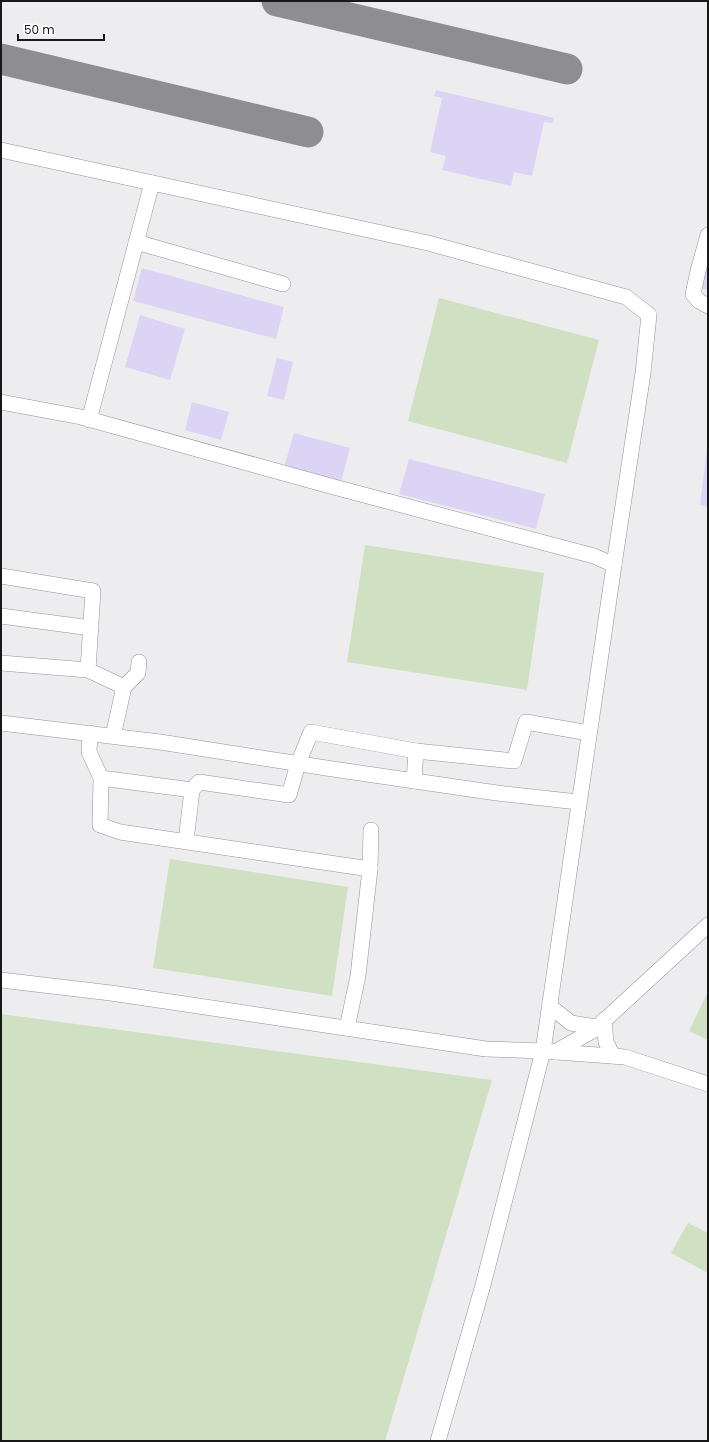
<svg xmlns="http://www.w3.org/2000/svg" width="709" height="1442" font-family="Poppins,sans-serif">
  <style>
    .green { fill: #d0e0c2 }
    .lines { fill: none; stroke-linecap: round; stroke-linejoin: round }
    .taxiway { stroke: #8e8e90; stroke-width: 31 }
    .building { fill: #dcd4f5 }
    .minor-casing { stroke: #939396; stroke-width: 16 }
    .minor { stroke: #fff; stroke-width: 15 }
  </style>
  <rect width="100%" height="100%" fill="#ededf0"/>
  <g class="green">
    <path d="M 439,298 L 599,340 L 567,463 L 408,421 Z"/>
    <path d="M 365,545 L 544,573 L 527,690 L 347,662 Z"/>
    <path d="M 170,859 L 348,887 L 332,996 L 153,968 Z"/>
    <path d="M 708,991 L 708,1040 L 689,1031 Z"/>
    <path d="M 1,1014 L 492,1080 L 385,1441 L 1,1441 Z"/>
    <path d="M 688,1223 L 708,1233 L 708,1273 L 671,1253 Z"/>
  </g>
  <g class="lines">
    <g class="taxiway">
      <path d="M 277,1 L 567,69"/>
      <path d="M 1,59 L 308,132"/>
    </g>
  </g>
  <g class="building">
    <path d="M 436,90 L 554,118 L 553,123 L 544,122 L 532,176 L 514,172 L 511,186 L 442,170 L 446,156 L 430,152 L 442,98 L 434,96 Z"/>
    <path d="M 708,258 L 708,290 L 700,288 Z"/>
    <path d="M 142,268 L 284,307 L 276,339 L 133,301 Z"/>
    <path d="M 140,315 L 185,329 L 170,380 L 125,367 Z"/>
    <path d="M 277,358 L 293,362 L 284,400 L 267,396 Z"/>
    <path d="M 192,402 L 229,412 L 221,440 L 185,430 Z"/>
    <path d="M 294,433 L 350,448 L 341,482 L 284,467 Z"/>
    <path d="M 707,448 L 708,448 L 708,507 L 700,505 Z"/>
    <path d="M 409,459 L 545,494 L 536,529 L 399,494 Z"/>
  </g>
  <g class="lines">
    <defs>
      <g id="minor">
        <path d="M 1,150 L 428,243 L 626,297 L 649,315 L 643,373 L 614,565"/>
        <path d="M 708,235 L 698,271 L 693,294 L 699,301 L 708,306"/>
        <path d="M 136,242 L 283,284"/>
        <path d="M 1,402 L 81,417 L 334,487 L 594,556 L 614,565 L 543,1051 L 625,1057 L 708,1084"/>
        <path d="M 89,420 L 152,183"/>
        <path d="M 1,576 L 93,591 L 88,670 L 124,687"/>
        <path d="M 1,616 L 91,628"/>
        <path d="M 1,663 L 88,670"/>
        <path d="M 1,723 L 160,742 L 326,768 L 497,793 L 578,802"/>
        <path d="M 90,733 L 89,752 L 101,778 L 100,825 L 120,832 L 370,869"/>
        <path d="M 113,736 L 124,687 L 138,673 L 139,662"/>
        <path d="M 416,751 L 514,761 L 526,722 L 589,733"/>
        <path d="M 101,778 L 192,790 L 186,841"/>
        <path d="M 192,790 L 199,782 L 289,795 L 298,764 L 311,732 L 416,751 L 414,781"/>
        <path d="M 1,980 L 111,993 L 486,1049 L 543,1051 L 483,1285 L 438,1441"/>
        <path d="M 550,1001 L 551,1007 L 571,1023 L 596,1027"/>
        <path d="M 604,1020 L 606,1042 L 613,1056"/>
        <path d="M 347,1028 L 358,976 L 370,869 L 371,830"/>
        <path d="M 555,1052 L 594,1030 L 708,925"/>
      </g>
    </defs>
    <use href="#minor" class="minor-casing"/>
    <use href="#minor" class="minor"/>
  </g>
  <rect width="709" height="1442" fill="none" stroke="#181819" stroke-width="4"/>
  <path d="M18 34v6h86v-6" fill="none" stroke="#181819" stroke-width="2"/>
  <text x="24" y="34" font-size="12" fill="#181819" stroke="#ffffff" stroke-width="3" paint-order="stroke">50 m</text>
</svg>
